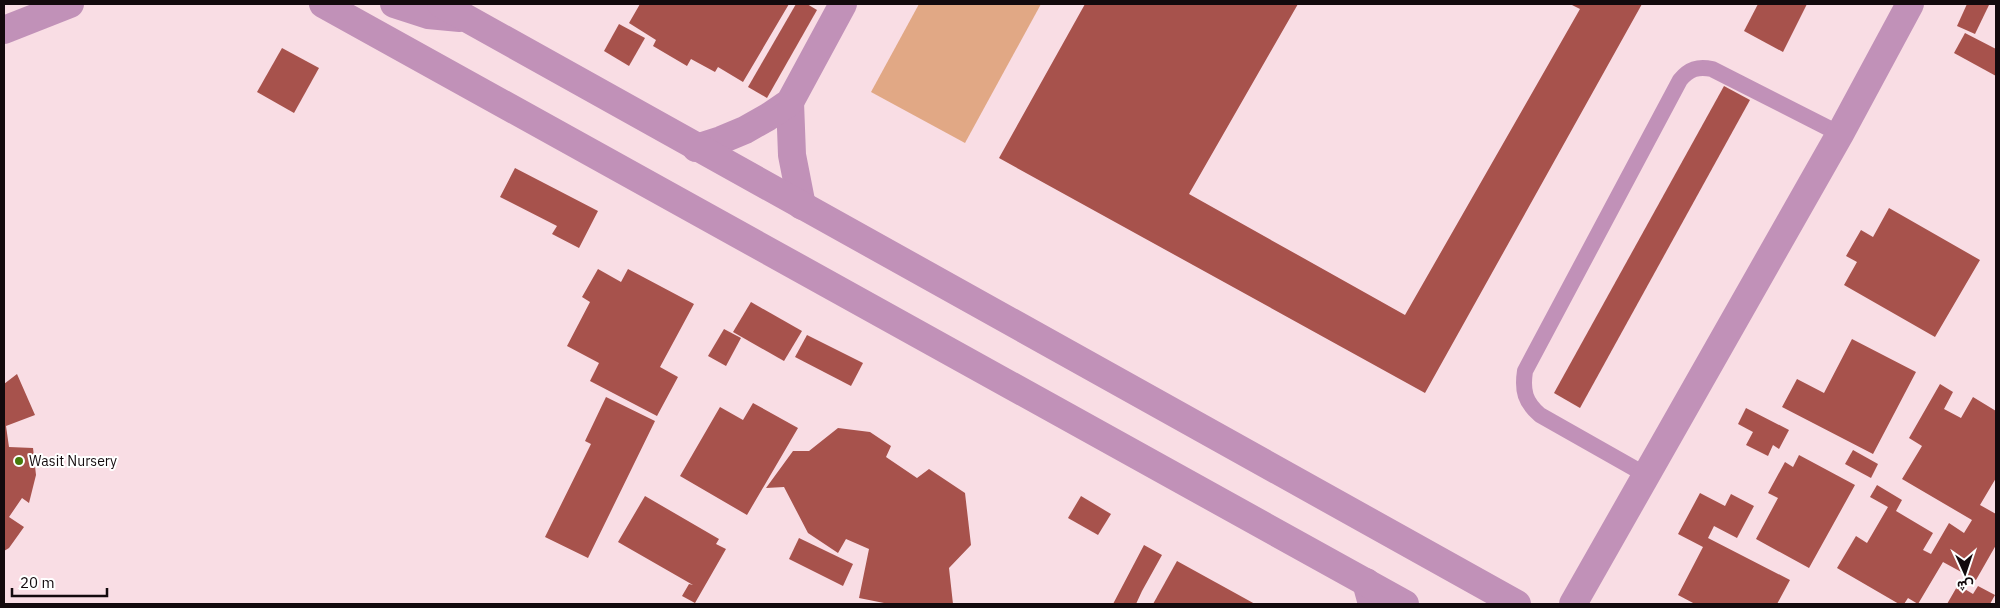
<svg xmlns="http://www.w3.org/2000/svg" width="2000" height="608" font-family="'IBM Plex Sans',Vazirmatn,sans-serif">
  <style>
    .green { fill: #e1a885 }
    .building { fill: #a7524c }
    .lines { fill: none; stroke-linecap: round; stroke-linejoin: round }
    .service { stroke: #c191b8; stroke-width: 16 }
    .minor { stroke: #c191b8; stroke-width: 28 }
    .tertiary { stroke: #c191b8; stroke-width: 28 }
    .poi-dot { fill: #467b0b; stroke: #fff; stroke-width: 2 }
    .labels { text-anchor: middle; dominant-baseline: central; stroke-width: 4; stroke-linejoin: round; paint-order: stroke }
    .poi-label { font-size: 14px; fill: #130a0d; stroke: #fff; text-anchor: start }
  </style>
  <rect width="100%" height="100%" fill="#f9dde4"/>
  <path class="green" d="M 919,4 L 1041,4 L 965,143 L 871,92 Z"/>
  <g class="building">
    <path d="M 640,4 L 789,4 L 743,82 L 718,67 L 715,72 L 691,59 L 687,66 L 653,46 L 656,40 L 629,23 Z"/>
    <path d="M 796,4 L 807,4 L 817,10 L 767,98 L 748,87 Z"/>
    <path d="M 1085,4 L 1298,4 L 1189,194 L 1405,315 L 1580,9 L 1570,4 L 1642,4 L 1425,393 L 999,158 Z"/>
    <path d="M 1758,4 L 1807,4 L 1783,52 L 1744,31 Z"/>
    <path d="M 1967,4 L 1989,5 L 1975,34 L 1957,26 Z"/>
    <path d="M 619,24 L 645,38 L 629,66 L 604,51 Z"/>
    <path d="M 1965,33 L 1996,49 L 1996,76 L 1954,53 Z"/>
    <path d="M 282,48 L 319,68 L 294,113 L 257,92 Z"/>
    <path d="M 1724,86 L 1750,100 L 1580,408 L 1554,393 Z"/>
    <path d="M 515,168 L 598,211 L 579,248 L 552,234 L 557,226 L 500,197 Z"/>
    <path d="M 1889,208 L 1980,260 L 1935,337 L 1844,285 L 1857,262 L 1846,256 L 1861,230 L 1873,237 Z"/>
    <path d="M 598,269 L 621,282 L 628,269 L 694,304 L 660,367 L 678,377 L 657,416 L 590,381 L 599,363 L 567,346 L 590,302 L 582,297 Z"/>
    <path d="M 751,302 L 802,331 L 784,361 L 733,332 Z"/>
    <path d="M 724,329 L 741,338 L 726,366 L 708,356 Z"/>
    <path d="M 807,335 L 863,363 L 851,386 L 795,357 Z"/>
    <path d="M 1852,339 L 1916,372 L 1873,454 L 1782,407 L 1797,379 L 1824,393 Z"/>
    <path d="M 17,374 L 35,415 L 6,426 L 9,447 L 33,448 L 36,475 L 29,503 L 22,498 L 9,517 L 24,527 L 9,548 L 4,551 L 4,384 Z"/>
    <path d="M 1940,384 L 1953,392 L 1944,409 L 1961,418 L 1973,397 L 1996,411 L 1996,478 L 1980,505 L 1996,514 L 1996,545 L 1976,580 L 1943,562 L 1918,604 L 1908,598 L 1904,604 L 1899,604 L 1837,568 L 1856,536 L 1867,543 L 1888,507 L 1870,497 L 1877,485 L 1902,500 L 1896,511 L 1933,533 L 1923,550 L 1931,554 L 1949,523 L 1964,533 L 1972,520 L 1902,479 L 1922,446 L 1909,438 Z"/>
    <path d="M 606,397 L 655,421 L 588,558 L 545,537 L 591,444 L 585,441 Z"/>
    <path d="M 753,403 L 798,428 L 747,515 L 680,476 L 720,407 L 743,420 Z"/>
    <path d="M 1746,408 L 1789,430 L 1779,449 L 1773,445 L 1768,456 L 1746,445 L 1753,432 L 1738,424 Z"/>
    <path d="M 838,428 L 870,432 L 891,446 L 886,457 L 917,478 L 929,469 L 965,493 L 971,545 L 949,568 L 953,604 L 889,604 L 859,598 L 869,549 L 846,539 L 838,553 L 808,533 L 784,487 L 766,488 L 793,451 L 809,451 Z"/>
    <path d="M 1853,450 L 1878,464 L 1871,478 L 1845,464 Z"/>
    <path d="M 1799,455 L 1855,485 L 1809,568 L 1756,539 L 1778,498 L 1768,493 L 1785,462 L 1793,467 Z"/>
    <path d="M 1700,493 L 1725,506 L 1731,494 L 1754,506 L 1737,538 L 1714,526 L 1708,538 L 1790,580 L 1777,604 L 1695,604 L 1678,595 L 1703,547 L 1678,534 Z"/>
    <path d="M 645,496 L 719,539 L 716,544 L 726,549 L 695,603 L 682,596 L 689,584 L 693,585 L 618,542 Z"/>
    <path d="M 1081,496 L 1111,514 L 1098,535 L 1068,518 Z"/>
    <path d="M 799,538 L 853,564 L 843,586 L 789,559 Z"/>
    <path d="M 1144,545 L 1162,555 L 1142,591 L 1136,604 L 1113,604 Z"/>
    <path d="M 1177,561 L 1255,604 L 1153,604 Z"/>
    <path d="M 1958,585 L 1973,594 L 1978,586 L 1995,595 L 1990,604 L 1947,604 Z"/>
  </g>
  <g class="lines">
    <path class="service" d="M 1646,475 L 1540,415 C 1525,402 1522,391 1525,371 L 1680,80 C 1689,69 1698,66 1712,69 L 1840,134"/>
    <g class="minor">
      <path d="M 790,102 L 792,155 L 802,206"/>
      <path d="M 696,148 L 721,140 L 745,130 L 768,117 L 790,102 L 843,4"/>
      <path d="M 1366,582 L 1372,604"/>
      <path d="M 1573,604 L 1840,134 L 1910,4"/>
    </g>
    <g class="tertiary">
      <path d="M 323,4 L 1405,604"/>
      <path d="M 394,4 L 428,15 L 460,18"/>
      <path d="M 441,4 L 1517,604"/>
      <path d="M 4,30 L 70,4"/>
    </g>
  </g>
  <circle class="poi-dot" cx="19" cy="461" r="5"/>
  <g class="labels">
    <g class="poi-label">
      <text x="29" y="461">Wasit Nursery</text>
    </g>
  </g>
  <rect width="2000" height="608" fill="none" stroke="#130a0d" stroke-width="10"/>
  <g transform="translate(1965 573) rotate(177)" stroke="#ffffff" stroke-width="4" paint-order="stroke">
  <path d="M0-4L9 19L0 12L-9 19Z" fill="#130a0d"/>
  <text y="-8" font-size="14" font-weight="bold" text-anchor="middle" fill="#130a0d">ش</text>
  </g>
  <path d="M12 588v8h95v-8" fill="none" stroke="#130a0d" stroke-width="2.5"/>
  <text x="20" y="588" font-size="15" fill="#130a0d" stroke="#ffffff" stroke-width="4" paint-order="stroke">20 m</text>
</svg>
